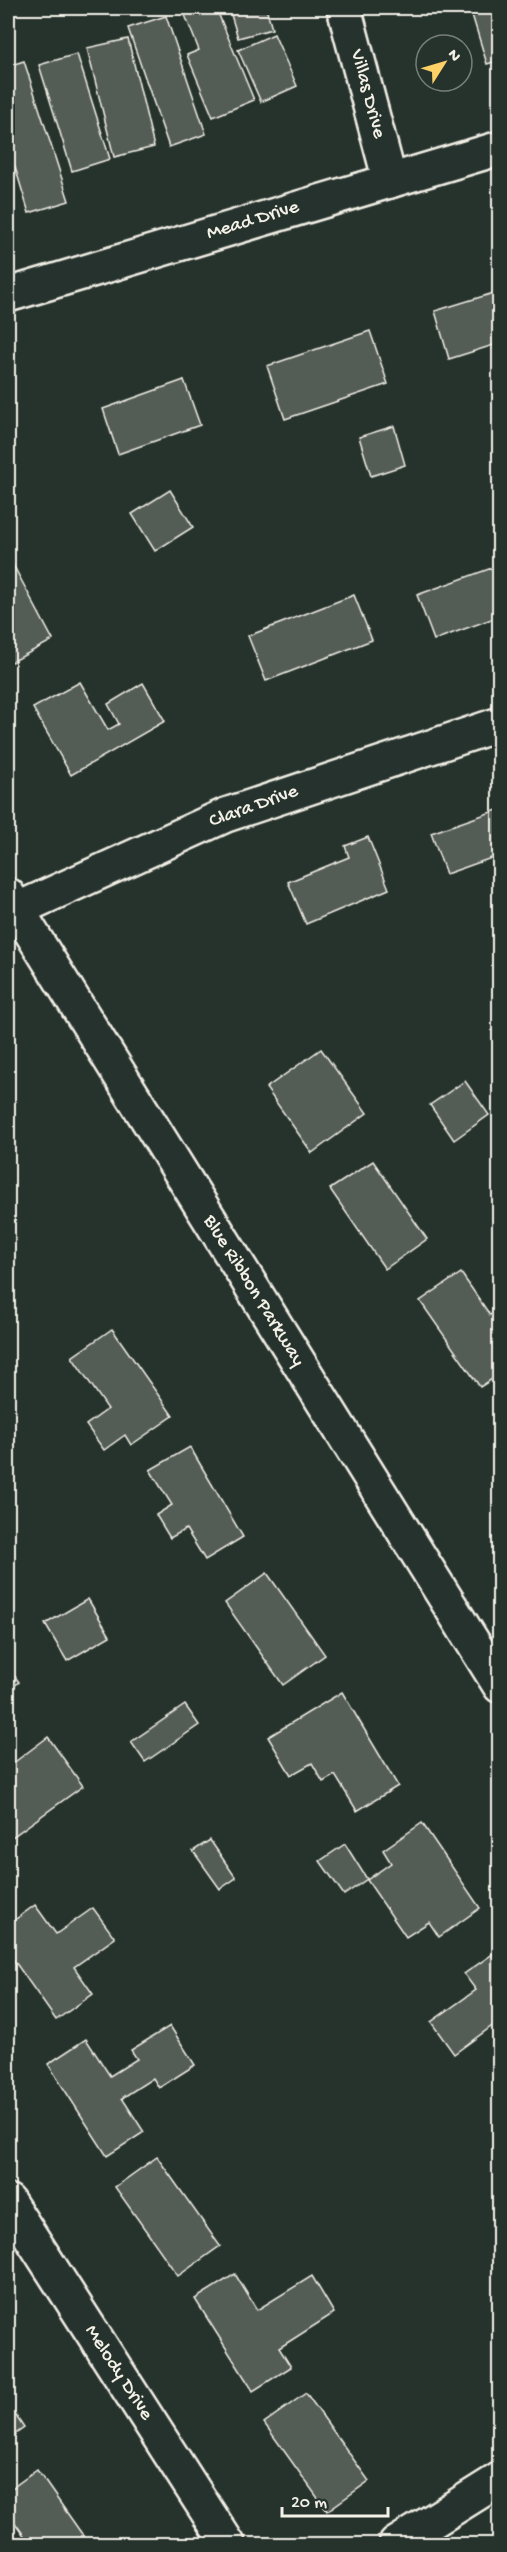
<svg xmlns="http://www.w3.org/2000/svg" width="507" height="2552" font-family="'Gochi Hand',sans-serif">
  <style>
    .building { fill: #525c55; stroke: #f4f1e8; stroke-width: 1.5 }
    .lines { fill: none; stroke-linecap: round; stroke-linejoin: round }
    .minor-casing { stroke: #f4f1e8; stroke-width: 38 }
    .minor { stroke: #26332d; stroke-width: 33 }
    .labels { text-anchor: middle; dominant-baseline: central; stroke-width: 6; stroke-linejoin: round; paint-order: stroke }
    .street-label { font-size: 20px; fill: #f4f1e8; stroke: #26332d }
  </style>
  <rect width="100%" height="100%" fill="#26332d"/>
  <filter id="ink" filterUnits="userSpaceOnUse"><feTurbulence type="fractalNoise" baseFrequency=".0167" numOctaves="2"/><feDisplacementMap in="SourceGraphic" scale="12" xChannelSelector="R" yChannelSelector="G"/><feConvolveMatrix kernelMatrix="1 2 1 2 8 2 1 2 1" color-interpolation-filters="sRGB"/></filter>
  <g filter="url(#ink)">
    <g class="building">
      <path d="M 202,8 L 216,8 L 254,100 L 213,117 L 187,55 L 199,50 L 185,15 Z"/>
      <path d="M 229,8 L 266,8 L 272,29 L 238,38 Z"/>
      <path d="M 470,8 L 500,8 L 500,60 L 487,64 Z"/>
      <path d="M 166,16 L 206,134 L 169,147 L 128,28 Z"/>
      <path d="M 274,34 L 297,86 L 261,102 L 238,50 Z"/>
      <path d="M 128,39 L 154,147 L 114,157 L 87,48 Z"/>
      <path d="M 77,54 L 110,159 L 72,171 L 39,65 Z"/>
      <path d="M 24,61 L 69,201 L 29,213 L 8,144 L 8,66 Z"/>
      <path d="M 500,291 L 500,343 L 449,359 L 435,311 Z"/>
      <path d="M 370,331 L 388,384 L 285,419 L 267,366 Z"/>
      <path d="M 184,380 L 200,425 L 118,454 L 103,409 Z"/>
      <path d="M 394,426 L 405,465 L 371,476 L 359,437 Z"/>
      <path d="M 170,490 L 193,527 L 155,551 L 132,514 Z"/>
      <path d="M 10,559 L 53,640 L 8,664 L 8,561 Z"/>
      <path d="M 500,565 L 500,616 L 434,640 L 417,595 Z"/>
      <path d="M 354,595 L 372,640 L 266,681 L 248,636 Z"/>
      <path d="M 80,682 L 108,730 L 119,724 L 108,704 L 143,683 L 165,721 L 71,775 L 33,708 Z"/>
      <path d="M 500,809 L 500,855 L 446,874 L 431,833 Z"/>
      <path d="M 368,837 L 389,889 L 306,924 L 288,882 L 349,857 L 345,846 Z"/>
      <path d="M 321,1049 L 367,1113 L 312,1153 L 266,1088 Z"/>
      <path d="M 465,1081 L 489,1115 L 454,1140 L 430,1105 Z"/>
      <path d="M 373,1161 L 427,1239 L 385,1269 L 330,1189 Z"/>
      <path d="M 461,1273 L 490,1315 L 500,1309 L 500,1374 L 480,1387 L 420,1301 Z"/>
      <path d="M 112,1329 L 173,1416 L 131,1445 L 125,1435 L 104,1450 L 86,1425 L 108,1409 L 72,1357 Z"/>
      <path d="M 190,1447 L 243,1537 L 205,1560 L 186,1529 L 170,1538 L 156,1515 L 172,1505 L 150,1470 Z"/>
      <path d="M 267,1573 L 325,1655 L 283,1685 L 225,1603 Z"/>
      <path d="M 88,1599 L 110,1636 L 67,1661 L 45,1624 Z"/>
      <path d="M 8,1667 L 19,1682 L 8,1691 Z"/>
      <path d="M 342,1692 L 398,1786 L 357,1811 L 335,1775 L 323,1782 L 312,1763 L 291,1775 L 268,1737 Z"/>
      <path d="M 185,1705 L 199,1725 L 145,1762 L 131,1742 Z"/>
      <path d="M 48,1737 L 83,1786 L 8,1840 L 8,1767 Z"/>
      <path d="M 422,1823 L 480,1908 L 439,1937 L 429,1922 L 406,1937 L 367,1880 L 391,1863 L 383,1850 Z"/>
      <path d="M 210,1840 L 236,1878 L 220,1889 L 193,1851 Z"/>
      <path d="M 345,1844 L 367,1879 L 344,1895 L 320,1861 Z"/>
      <path d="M 35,1905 L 56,1934 L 93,1908 L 115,1938 L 74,1967 L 93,1994 L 56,2020 L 8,1952 L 8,1925 Z"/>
      <path d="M 500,1949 L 500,2030 L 495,2024 L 454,2054 L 431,2022 L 476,1990 L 464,1974 Z"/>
      <path d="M 170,2026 L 195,2065 L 159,2088 L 153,2078 L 122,2098 L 144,2132 L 107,2156 L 48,2064 L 86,2039 L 110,2076 L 137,2059 L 131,2050 Z"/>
      <path d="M 157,2157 L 220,2246 L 178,2276 L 115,2187 Z"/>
      <path d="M 235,2274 L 257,2310 L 312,2276 L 334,2313 L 279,2348 L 291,2367 L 253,2391 L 195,2299 Z"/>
      <path d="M 306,2393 L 369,2481 L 327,2511 L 264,2423 Z"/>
      <path d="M 8,2404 L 24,2428 L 8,2439 Z"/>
      <path d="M 37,2470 L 89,2544 L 30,2544 L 8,2513 L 8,2491 Z"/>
    </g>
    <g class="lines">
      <defs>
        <g id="minor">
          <path d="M 344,8 L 390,181"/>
          <path d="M 8,295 L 500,148"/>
          <path d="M 8,895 L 500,1686"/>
          <path d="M 16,910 L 226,815 L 500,724"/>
          <path d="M 8,2201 L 228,2544"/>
          <path d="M 396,2544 L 500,2479"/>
        </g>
      </defs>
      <use href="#minor" class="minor-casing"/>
      <use href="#minor" class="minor"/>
    </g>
  </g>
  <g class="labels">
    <g class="street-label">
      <text transform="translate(367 94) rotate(75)">Villas Drive</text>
      <text transform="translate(253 221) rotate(-17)">Mead Drive</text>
      <text transform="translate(254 807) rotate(-20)">Clara Drive</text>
      <text transform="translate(253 1291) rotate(58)">Blue Ribbon Parkway</text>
      <text transform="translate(118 2373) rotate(57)">Melody Drive</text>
    </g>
  </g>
  <rect width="507" height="2552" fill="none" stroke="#26332d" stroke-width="30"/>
  <rect x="15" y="15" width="477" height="2522" fill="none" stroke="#f4f1e8" stroke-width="2" filter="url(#ink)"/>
  <g transform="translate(444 63) rotate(53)"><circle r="28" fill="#26332d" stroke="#787f78" stroke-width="1.5"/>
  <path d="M0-4.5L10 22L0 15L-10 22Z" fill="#ffd166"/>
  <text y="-9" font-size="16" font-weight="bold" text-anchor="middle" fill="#f4f1e8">N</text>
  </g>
  <path d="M282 2507v9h106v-9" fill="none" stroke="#f4f1e8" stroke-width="3"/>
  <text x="291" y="2507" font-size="18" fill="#f4f1e8" stroke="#26332d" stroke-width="4.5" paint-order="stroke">20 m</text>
</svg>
